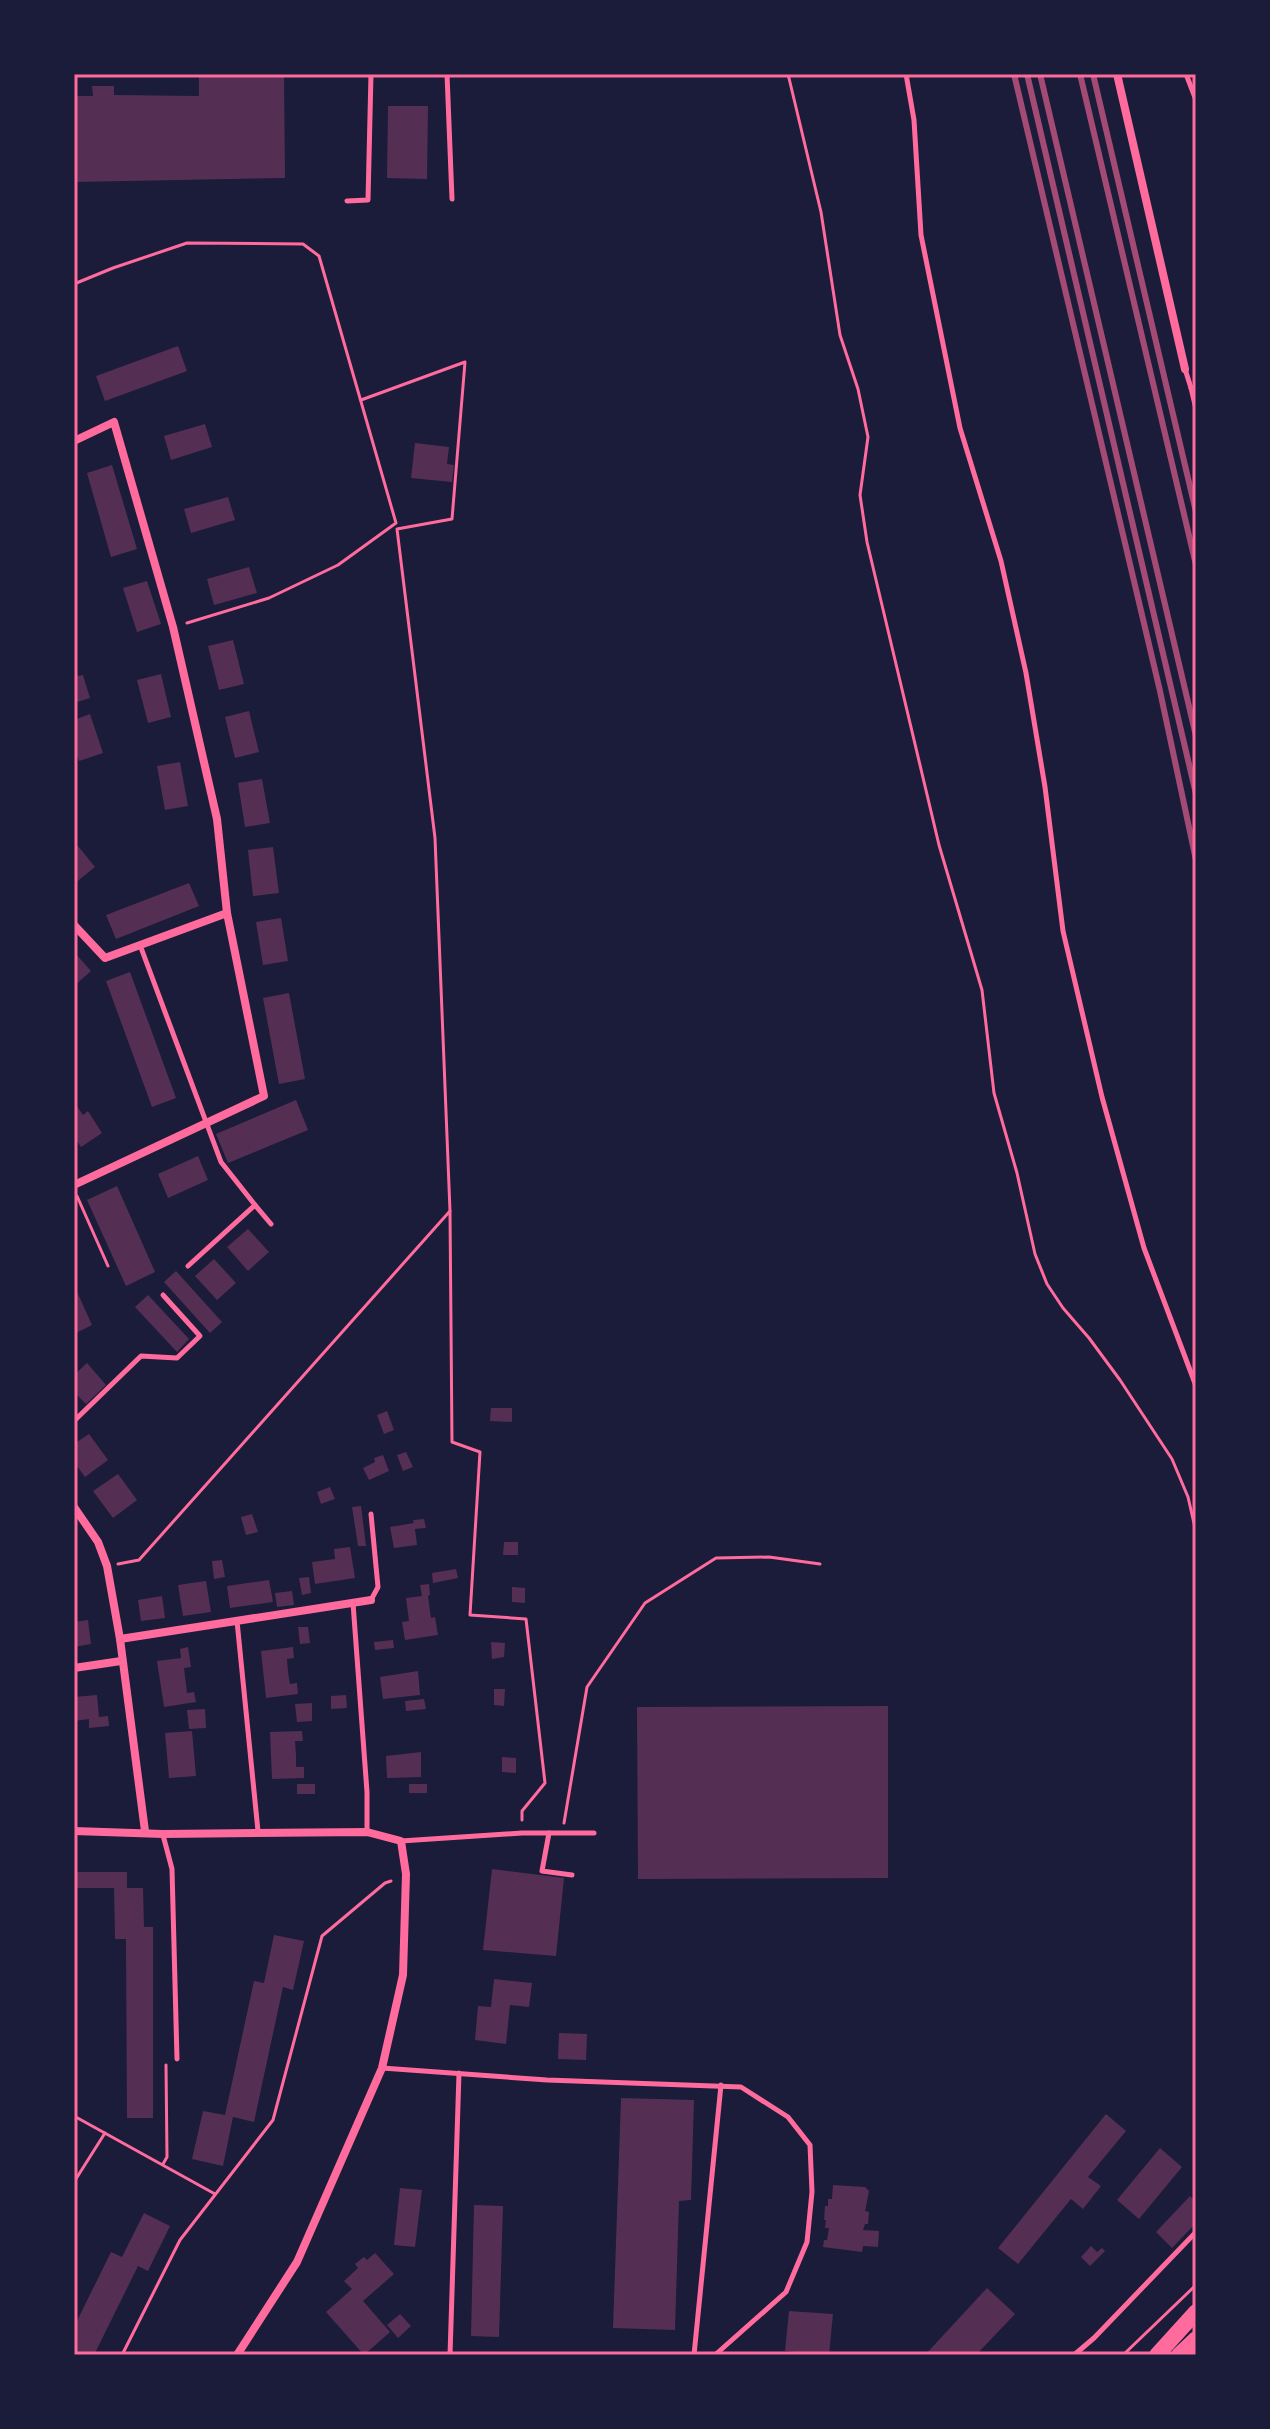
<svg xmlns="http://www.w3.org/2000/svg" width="1270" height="2429" font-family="Overpass,sans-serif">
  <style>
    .building { fill: #542f53 }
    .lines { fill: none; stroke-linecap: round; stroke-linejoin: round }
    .path { stroke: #ff6b9d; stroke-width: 3 }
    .service { stroke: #ff6b9d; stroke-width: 5 }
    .minor { stroke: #ff6b9d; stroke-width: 8 }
    .primary { stroke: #ff6b9d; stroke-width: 16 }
    .rail { stroke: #a44b75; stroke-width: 6 }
    .neatline { fill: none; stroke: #ff6b9d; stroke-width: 3 }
  </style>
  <rect width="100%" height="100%" fill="#1b1b3a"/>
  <g class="building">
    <path d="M 199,74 L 284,74 L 285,178 L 74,182 L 74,96 L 93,96 L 92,86 L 114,86 L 114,95 L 199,96 Z"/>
    <path d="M 388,106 L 428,106 L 427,179 L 387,178 Z"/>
    <path d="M 178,346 L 187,371 L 105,401 L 96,376 Z"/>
    <path d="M 205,424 L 212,447 L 171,460 L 164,436 Z"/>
    <path d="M 415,443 L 449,447 L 447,464 L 454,465 L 452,482 L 411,478 Z"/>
    <path d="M 112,465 L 137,549 L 111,557 L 87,473 Z"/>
    <path d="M 228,497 L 235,520 L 191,533 L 184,509 Z"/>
    <path d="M 249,567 L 257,593 L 214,605 L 207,579 Z"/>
    <path d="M 147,581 L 161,624 L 137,632 L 123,588 Z"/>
    <path d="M 233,640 L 244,684 L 219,690 L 208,646 Z"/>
    <path d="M 74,666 L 78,676 L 83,675 L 90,698 L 74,703 Z"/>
    <path d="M 161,674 L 171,717 L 148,723 L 137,680 Z"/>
    <path d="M 249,711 L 259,752 L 235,758 L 225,717 Z"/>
    <path d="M 90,714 L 103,753 L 79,761 L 74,746 L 74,720 Z"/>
    <path d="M 180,762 L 188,806 L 165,810 L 157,766 Z"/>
    <path d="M 262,779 L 270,823 L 245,827 L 238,783 Z"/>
    <path d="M 78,846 L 95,867 L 74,884 L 74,849 Z"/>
    <path d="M 273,847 L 279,893 L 253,896 L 248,850 Z"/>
    <path d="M 189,883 L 199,906 L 116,939 L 106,915 Z"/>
    <path d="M 281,918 L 288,961 L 263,965 L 256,922 Z"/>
    <path d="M 74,952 L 91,971 L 74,986 Z"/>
    <path d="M 130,972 L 176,1098 L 152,1107 L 106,981 Z"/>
    <path d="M 289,993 L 305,1079 L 279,1084 L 263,998 Z"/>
    <path d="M 296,1100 L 308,1130 L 228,1163 L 216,1134 Z"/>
    <path d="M 74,1102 L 83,1115 L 88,1111 L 102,1133 L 81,1147 L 74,1137 Z"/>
    <path d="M 198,1156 L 208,1180 L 168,1198 L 158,1174 Z"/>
    <path d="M 117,1186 L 155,1272 L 126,1286 L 87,1200 Z"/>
    <path d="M 248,1229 L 269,1252 L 248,1271 L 227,1247 Z"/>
    <path d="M 214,1259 L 236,1283 L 217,1300 L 195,1276 Z"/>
    <path d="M 176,1271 L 222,1322 L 210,1333 L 164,1282 Z"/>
    <path d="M 74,1285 L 92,1325 L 74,1334 Z"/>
    <path d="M 148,1295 L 189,1339 L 177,1352 L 135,1307 Z"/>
    <path d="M 87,1363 L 106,1385 L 86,1404 L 74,1392 L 74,1375 Z"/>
    <path d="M 491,1408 L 512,1408 L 512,1422 L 490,1421 Z"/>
    <path d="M 387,1411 L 394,1430 L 384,1434 L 377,1415 Z"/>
    <path d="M 89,1434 L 108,1460 L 85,1477 L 74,1462 L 74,1444 Z"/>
    <path d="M 406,1452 L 413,1467 L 403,1471 L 397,1455 Z"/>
    <path d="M 383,1455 L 389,1471 L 369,1480 L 363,1468 L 375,1462 L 374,1458 Z"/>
    <path d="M 118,1474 L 137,1500 L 113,1518 L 93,1491 Z"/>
    <path d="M 330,1487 L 335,1499 L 321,1504 L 317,1492 Z"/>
    <path d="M 361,1506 L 366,1546 L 358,1546 L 352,1507 Z"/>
    <path d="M 252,1514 L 258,1532 L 246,1535 L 241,1517 Z"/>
    <path d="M 424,1519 L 426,1528 L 415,1529 L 417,1545 L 394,1548 L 390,1527 L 414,1523 L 413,1520 Z"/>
    <path d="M 504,1542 L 518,1542 L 518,1555 L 503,1555 Z"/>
    <path d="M 350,1547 L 355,1578 L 315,1584 L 312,1562 L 335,1559 L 334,1549 Z"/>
    <path d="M 222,1560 L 225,1577 L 214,1579 L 212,1561 Z"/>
    <path d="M 456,1569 L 458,1578 L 433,1583 L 432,1573 Z"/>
    <path d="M 309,1577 L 311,1593 L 302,1595 L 299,1578 Z"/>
    <path d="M 269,1580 L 273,1602 L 230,1608 L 227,1586 Z"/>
    <path d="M 206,1581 L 211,1612 L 183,1616 L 178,1585 Z"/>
    <path d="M 429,1584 L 430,1595 L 428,1596 L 431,1618 L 435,1617 L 438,1635 L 405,1640 L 402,1622 L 409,1621 L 406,1598 L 422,1596 L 420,1585 Z"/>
    <path d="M 512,1587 L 525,1588 L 525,1603 L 512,1602 Z"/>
    <path d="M 292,1591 L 294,1605 L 277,1607 L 275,1593 Z"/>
    <path d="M 162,1596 L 165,1618 L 141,1621 L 138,1600 Z"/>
    <path d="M 88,1620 L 91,1644 L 74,1647 L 74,1622 Z"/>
    <path d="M 298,1627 L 308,1627 L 310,1643 L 300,1644 Z"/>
    <path d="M 393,1640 L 394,1648 L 375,1650 L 374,1642 Z"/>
    <path d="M 491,1642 L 505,1643 L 504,1657 L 492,1659 Z"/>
    <path d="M 188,1647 L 191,1667 L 184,1668 L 187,1693 L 194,1692 L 196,1702 L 164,1707 L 157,1661 L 181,1658 L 180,1649 Z"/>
    <path d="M 293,1647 L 294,1658 L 287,1659 L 288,1672 L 290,1684 L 297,1683 L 298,1694 L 266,1698 L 261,1651 Z"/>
    <path d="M 418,1671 L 420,1695 L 383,1699 L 380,1677 Z"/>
    <path d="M 494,1689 L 505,1689 L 504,1706 L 494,1705 Z"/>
    <path d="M 97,1695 L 99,1717 L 108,1716 L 109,1726 L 89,1728 L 89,1719 L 74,1721 L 74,1697 Z"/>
    <path d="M 346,1695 L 347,1708 L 331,1709 L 331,1696 Z"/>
    <path d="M 424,1699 L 426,1709 L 406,1711 L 405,1701 Z"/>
    <path d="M 312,1703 L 312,1721 L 297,1722 L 295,1704 Z"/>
    <path d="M 888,1706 L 888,1878 L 638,1879 L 637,1707 Z"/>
    <path d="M 205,1709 L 206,1728 L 189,1729 L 187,1710 Z"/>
    <path d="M 192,1731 L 196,1776 L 169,1778 L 165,1733 Z"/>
    <path d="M 302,1731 L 303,1741 L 295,1741 L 296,1755 L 296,1767 L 304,1767 L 304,1778 L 272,1779 L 270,1732 Z"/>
    <path d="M 421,1752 L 421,1777 L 387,1778 L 386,1756 Z"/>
    <path d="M 502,1757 L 516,1758 L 516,1773 L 502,1772 Z"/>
    <rect x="297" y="1784" width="18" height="10"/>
    <rect x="409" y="1784" width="18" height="9"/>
    <path d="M 492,1869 L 564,1878 L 556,1956 L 483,1950 Z"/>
    <path d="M 74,1872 L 127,1872 L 127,1888 L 143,1888 L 144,1927 L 153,1927 L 153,2118 L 127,2118 L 126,1939 L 115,1939 L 114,1888 L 74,1888 Z"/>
    <path d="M 274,1935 L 304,1941 L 293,1990 L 283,1987 L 254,2122 L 233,2117 L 223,2166 L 192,2159 L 203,2111 L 225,2115 L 254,1981 L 264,1983 Z"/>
    <path d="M 494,1979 L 532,1983 L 529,2007 L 510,2005 L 506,2044 L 475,2040 L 478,2006 L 491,2007 Z"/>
    <path d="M 559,2033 L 587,2034 L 586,2060 L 558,2059 Z"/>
    <path d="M 621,2098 L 694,2100 L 691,2200 L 679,2201 L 675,2330 L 613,2328 Z"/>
    <path d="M 1106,2114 L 1126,2131 L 1088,2177 L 1101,2186 L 1083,2209 L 1071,2199 L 1018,2264 L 998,2248 Z"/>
    <path d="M 1160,2148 L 1182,2167 L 1139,2219 L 1117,2200 Z"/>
    <path d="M 833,2185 L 865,2187 L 869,2191 L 865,2211 L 869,2212 L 868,2224 L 865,2224 L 863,2230 L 879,2231 L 878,2247 L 863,2246 L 862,2252 L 823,2247 L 824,2240 L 827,2240 L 829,2228 L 825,2228 L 826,2220 L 824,2220 L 825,2206 L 828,2206 L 828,2199 L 832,2199 Z"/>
    <path d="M 400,2188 L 422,2190 L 415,2247 L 394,2245 Z"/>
    <path d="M 1190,2196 L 1196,2202 L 1196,2223 L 1172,2248 L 1156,2232 Z"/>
    <path d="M 474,2205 L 503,2206 L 499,2337 L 471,2336 Z"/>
    <path d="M 144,2213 L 170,2226 L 148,2271 L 138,2266 L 94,2355 L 74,2355 L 74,2327 L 111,2252 L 122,2257 Z"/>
    <path d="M 1091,2246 L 1097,2252 L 1102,2248 L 1105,2251 L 1090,2266 L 1081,2257 Z"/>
    <path d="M 375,2253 L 394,2274 L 363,2301 L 390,2332 L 364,2355 L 326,2312 L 352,2289 L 344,2281 L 358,2268 L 355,2264 L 364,2257 L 367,2260 Z"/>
    <path d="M 987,2288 L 1015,2314 L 976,2355 L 925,2355 Z"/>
    <path d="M 789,2311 L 833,2314 L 829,2355 L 785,2351 Z"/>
    <path d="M 400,2314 L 411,2326 L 398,2338 L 387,2325 Z"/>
  </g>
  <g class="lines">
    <g class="path">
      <path d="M 788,74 L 821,212 L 840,335 L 858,389 L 868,437 L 860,495 L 867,542 L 939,845 L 982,990 L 994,1093 L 1017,1173 L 1035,1254 L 1047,1284 L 1063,1308 L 1089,1338 L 1120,1380 L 1172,1459 L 1188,1497 L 1196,1532"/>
      <path d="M 74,284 L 113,268 L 187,243 L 303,244 L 319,256 L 396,523 L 338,565 L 269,598 L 187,623"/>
      <path d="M 361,400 L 465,362 L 452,519 L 397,529 L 435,838 L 450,1211"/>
      <path d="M 77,1196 L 108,1266"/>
      <path d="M 118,1564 L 139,1560 L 450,1211 L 452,1442 L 480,1452 L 470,1615 L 526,1619 L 545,1783 L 522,1811 L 522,1820"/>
      <path d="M 564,1823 L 587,1687 L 645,1603 L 716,1558 L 769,1557 L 820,1564"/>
      <path d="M 74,2116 L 215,2194"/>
      <path d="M 163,2164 L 167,2157 L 166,2065"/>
      <path d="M 74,2182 L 105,2133"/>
      <path d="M 122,2355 L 180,2240 L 273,2120 L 322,1936 L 385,1883 L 391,1881"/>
      <path d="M 1123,2355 L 1196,2285"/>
    </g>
    <g class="service">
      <path d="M 447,74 L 452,199"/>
      <path d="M 906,74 L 914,120 L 921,235 L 960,428 L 1001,561 L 1026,673 L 1045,787 L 1063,931 L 1102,1097 L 1144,1248 L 1196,1386"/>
      <path d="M 1186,74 L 1196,100"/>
      <path d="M 347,201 L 368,200 L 371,74"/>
      <path d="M 1185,369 L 1191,388"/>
      <path d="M 1196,387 L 1191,388 L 1196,409"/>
      <path d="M 140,945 L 221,1162 L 255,1205 L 188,1266"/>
      <path d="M 255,1205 L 271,1224"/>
      <path d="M 74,1421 L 141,1356 L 177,1358 L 200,1336 L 163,1295"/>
      <path d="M 371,1600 L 378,1587 L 371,1514"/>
      <path d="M 353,1603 L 367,1792 L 367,1832"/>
      <path d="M 237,1621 L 258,1831"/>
      <path d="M 549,1833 L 542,1871 L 572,1875"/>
      <path d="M 163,1835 L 172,1869 L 177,2059"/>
      <path d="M 401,1841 L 522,1833 L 594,1833"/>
      <path d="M 382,2068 L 547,2080 L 741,2087 L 788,2117 L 810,2145 L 812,2192 L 807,2242 L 786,2292 L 715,2355"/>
      <path d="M 450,2355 L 459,2073"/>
      <path d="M 694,2355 L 721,2085"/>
      <path d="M 1074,2355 L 1094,2338 L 1196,2232"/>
    </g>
    <g class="minor">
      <path d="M 1117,74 L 1185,369"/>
      <path d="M 74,441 L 114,422 L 173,627 L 217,819 L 227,913 L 264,1096 L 74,1185"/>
      <path d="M 74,925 L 105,958 L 227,913"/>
      <path d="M 74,1507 L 98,1542 L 107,1566 L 120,1639 L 145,1831"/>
      <path d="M 120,1639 L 371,1600"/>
      <path d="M 74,1668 L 121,1661"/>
      <path d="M 74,1831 L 163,1834 L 367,1832 L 401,1841 L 406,1874 L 403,1975 L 382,2068 L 297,2262 L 237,2355"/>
    </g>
    <g class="primary">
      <path d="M 1157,2355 L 1196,2312"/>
      <path d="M 1179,2355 L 1196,2339"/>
    </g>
    <g class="rail">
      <path d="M 1014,74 L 1160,691 L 1196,860"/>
      <path d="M 1027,74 L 1196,794"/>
      <path d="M 1040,74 L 1196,736"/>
      <path d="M 1080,74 L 1196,565"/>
      <path d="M 1093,74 L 1196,512"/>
    </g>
  </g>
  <rect width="1270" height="2429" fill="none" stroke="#1b1b3a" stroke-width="152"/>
  <rect x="76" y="76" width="1118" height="2277" class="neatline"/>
</svg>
